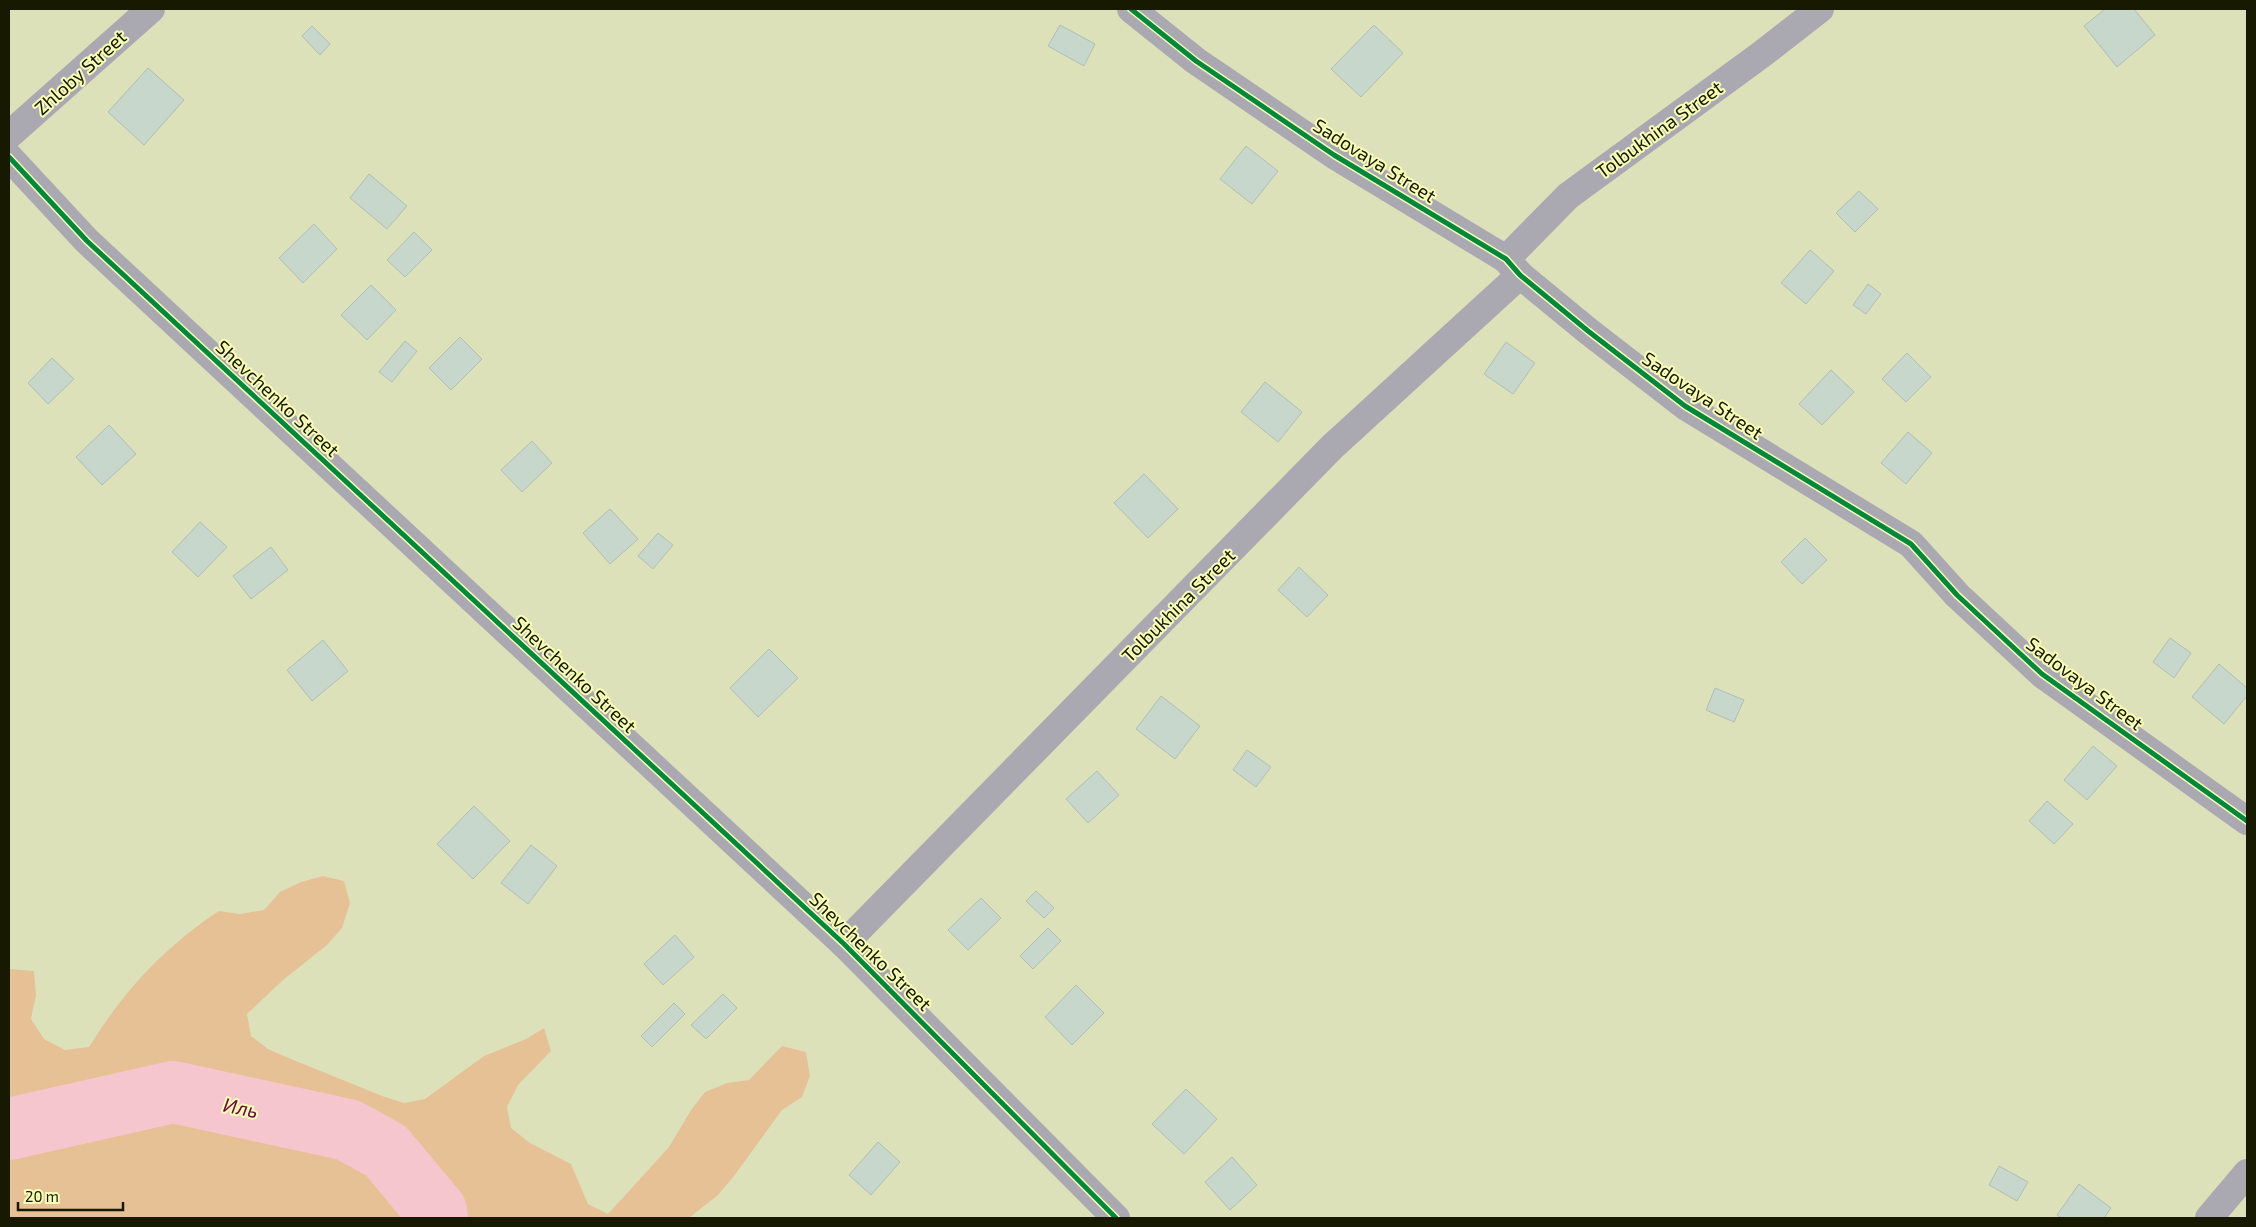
<svg xmlns="http://www.w3.org/2000/svg" width="2256" height="1227" font-family="'Exo 2',sans-serif">
  <style>
    .forest { fill: #e7c196 }
    .lines { fill: none; stroke-linecap: round; stroke-linejoin: round }
    .river { stroke: #f5c6ce; stroke-width: 62 }
    .building { fill: #c8d7cc; stroke: #afbfb5 }
    .minor { stroke: #aaa8b1; stroke-width: 28 }
    .cycleway-casing { stroke: #f7ffb7; stroke-width: 8 }
    .cycleway { stroke: #00873e; stroke-width: 5 }
    .labels { text-anchor: middle; dominant-baseline: central; stroke-width: 4; stroke-linejoin: round; paint-order: stroke }
    .street-label { font-size: 19px; fill: #171900; stroke: #f7ffb7 }
    .water-label { font-size: 20px; font-style: italic; fill: #69063f; stroke: #f7ffb7 }
  </style>
  <rect width="100%" height="100%" fill="#dde1ba"/>
  <path class="forest" d="M 323,876 L 344,881 L 350,903 L 342,928 L 327,945 L 283,980 L 247,1014 L 251,1036 L 268,1049 L 291,1059 L 382,1096 L 404,1103 L 425,1099 L 484,1056 L 526,1039 L 544,1028 L 551,1051 L 518,1085 L 507,1107 L 511,1128 L 530,1143 L 571,1164 L 588,1204 L 608,1214 L 669,1147 L 691,1110 L 705,1092 L 727,1083 L 749,1080 L 782,1046 L 806,1052 L 810,1076 L 802,1097 L 782,1110 L 734,1176 L 718,1195 L 689,1218 L 9,1218 L 9,969 L 34,971 L 36,995 L 31,1019 L 44,1039 L 65,1050 L 89,1047 C 123,992 164,947 219,911 L 240,914 L 264,910 L 280,892 L 301,882 Z"/>
  <g class="lines">
    <path class="river" d="M 9,1129 L 173,1092 L 348,1130 L 386,1151 L 436,1211 L 437,1218"/>
  </g>
  <g class="building">
    <path d="M 2105,9 L 2134,9 L 2155,35 L 2117,67 L 2084,26 Z"/>
    <path d="M 1060,25 L 1095,44 L 1084,66 L 1048,46 Z"/>
    <path d="M 1374,25 L 1403,53 L 1361,97 L 1331,69 Z"/>
    <path d="M 312,26 L 330,44 L 320,55 L 302,36 Z"/>
    <path d="M 148,68 L 184,100 L 144,145 L 108,112 Z"/>
    <path d="M 1246,146 L 1278,171 L 1252,204 L 1220,179 Z"/>
    <path d="M 369,174 L 407,206 L 387,229 L 350,198 Z"/>
    <path d="M 1859,191 L 1878,209 L 1855,232 L 1836,213 Z"/>
    <path d="M 314,224 L 337,249 L 303,283 L 279,258 Z"/>
    <path d="M 414,232 L 432,250 L 405,277 L 387,260 Z"/>
    <path d="M 1810,250 L 1834,271 L 1806,304 L 1781,283 Z"/>
    <path d="M 1868,284 L 1881,294 L 1866,314 L 1853,305 Z"/>
    <path d="M 371,285 L 396,310 L 367,340 L 341,315 Z"/>
    <path d="M 460,337 L 482,359 L 451,390 L 429,368 Z"/>
    <path d="M 405,341 L 417,351 L 392,382 L 379,372 Z"/>
    <path d="M 1506,342 L 1535,363 L 1513,394 L 1484,374 Z"/>
    <path d="M 1907,353 L 1931,377 L 1906,402 L 1882,379 Z"/>
    <path d="M 52,358 L 74,379 L 48,404 L 28,383 Z"/>
    <path d="M 1831,370 L 1854,392 L 1822,425 L 1799,404 Z"/>
    <path d="M 1265,382 L 1302,412 L 1278,442 L 1241,412 Z"/>
    <path d="M 109,425 L 136,454 L 102,485 L 76,457 Z"/>
    <path d="M 1908,432 L 1932,453 L 1906,484 L 1881,463 Z"/>
    <path d="M 532,441 L 552,463 L 522,492 L 501,470 Z"/>
    <path d="M 1144,474 L 1178,509 L 1148,538 L 1114,503 Z"/>
    <path d="M 610,509 L 638,539 L 610,564 L 583,533 Z"/>
    <path d="M 200,522 L 227,547 L 198,577 L 172,552 Z"/>
    <path d="M 658,533 L 673,545 L 653,569 L 638,556 Z"/>
    <path d="M 1805,538 L 1827,560 L 1802,584 L 1781,562 Z"/>
    <path d="M 271,547 L 288,570 L 251,599 L 233,576 Z"/>
    <path d="M 1299,567 L 1328,595 L 1307,617 L 1278,590 Z"/>
    <path d="M 2170,638 L 2191,653 L 2174,678 L 2153,662 Z"/>
    <path d="M 323,640 L 348,671 L 312,701 L 287,670 Z"/>
    <path d="M 769,649 L 798,678 L 758,717 L 730,688 Z"/>
    <path d="M 2219,664 L 2247,688 L 2247,696 L 2224,724 L 2192,697 Z"/>
    <path d="M 1715,688 L 1744,700 L 1734,722 L 1706,710 Z"/>
    <path d="M 1161,696 L 1200,726 L 1175,759 L 1136,729 Z"/>
    <path d="M 2093,746 L 2117,766 L 2087,800 L 2064,780 Z"/>
    <path d="M 1247,750 L 1271,767 L 1256,787 L 1233,770 Z"/>
    <path d="M 1097,771 L 1119,795 L 1088,823 L 1066,799 Z"/>
    <path d="M 2047,801 L 2073,824 L 2054,844 L 2029,821 Z"/>
    <path d="M 474,806 L 510,841 L 473,879 L 437,844 Z"/>
    <path d="M 531,845 L 557,866 L 528,904 L 501,883 Z"/>
    <path d="M 1036,891 L 1054,908 L 1044,918 L 1026,901 Z"/>
    <path d="M 981,898 L 1001,918 L 968,950 L 948,930 Z"/>
    <path d="M 1048,928 L 1061,941 L 1033,969 L 1020,956 Z"/>
    <path d="M 675,935 L 694,957 L 663,985 L 644,964 Z"/>
    <path d="M 1076,985 L 1104,1013 L 1072,1045 L 1045,1017 Z"/>
    <path d="M 723,994 L 737,1008 L 706,1039 L 691,1025 Z"/>
    <path d="M 674,1003 L 685,1014 L 652,1047 L 641,1036 Z"/>
    <path d="M 1186,1089 L 1217,1119 L 1184,1154 L 1152,1124 Z"/>
    <path d="M 878,1142 L 900,1162 L 871,1195 L 849,1175 Z"/>
    <path d="M 1232,1157 L 1257,1185 L 1230,1210 L 1205,1182 Z"/>
    <path d="M 1999,1166 L 2028,1182 L 2017,1201 L 1989,1185 Z"/>
    <path d="M 2079,1184 L 2111,1208 L 2104,1218 L 2062,1218 L 2057,1215 Z"/>
  </g>
  <g class="lines">
    <g class="minor">
      <path d="M 1131,9 L 1196,61 L 1334,155 L 1506,259 L 1520,275 L 1588,331 L 1685,406 L 1911,544 L 1957,595 L 2042,674 L 2247,821"/>
      <path d="M 9,135 L 151,9"/>
      <path d="M 9,157 L 87,241 L 844,944 L 1116,1218"/>
      <path d="M 1506,259 L 1568,196 L 1762,54 L 1820,9"/>
      <path d="M 844,944 L 1332,447 L 1520,275"/>
      <path d="M 2209,1218 L 2247,1173"/>
    </g>
    <defs>
      <g id="cycleway">
        <path d="M 1131,9 L 1196,61 L 1334,155 L 1506,259 L 1520,275 L 1588,331 L 1685,406 L 1911,544 L 1957,595 L 2042,674 L 2247,821"/>
        <path d="M 9,157 L 87,241 L 844,944 L 1116,1218"/>
      </g>
    </defs>
    <use href="#cycleway" class="cycleway-casing"/>
    <use href="#cycleway" class="cycleway"/>
  </g>
  <g class="labels">
    <g class="street-label">
      <text transform="translate(80 72) rotate(-42)">Zhloby Street</text>
      <text transform="translate(1659 129) rotate(-36)">Tolbukhina Street</text>
      <text transform="translate(1375 160) rotate(32)">Sadovaya Street</text>
      <text transform="translate(1703 395) rotate(34)">Sadovaya Street</text>
      <text transform="translate(278 398) rotate(43)">Shevchenko Street</text>
      <text transform="translate(1178 605) rotate(-45)">Tolbukhina Street</text>
      <text transform="translate(575 674) rotate(43)">Shevchenko Street</text>
      <text transform="translate(2085 683) rotate(37)">Sadovaya Street</text>
      <text transform="translate(871 951) rotate(44)">Shevchenko Street</text>
    </g>
    <g class="water-label">
      <text transform="translate(241 1107) rotate(12)">Иль</text>
    </g>
  </g>
  <rect width="2256" height="1227" fill="none" stroke="#171900" stroke-width="20"/>
  <path d="M18 1202v8h105v-8" fill="none" stroke="#171900" stroke-width="2.5"/>
  <text x="25" y="1202" font-size="15" fill="#171900" stroke="#f7ffb7" stroke-width="4" paint-order="stroke">20 m</text>
</svg>
